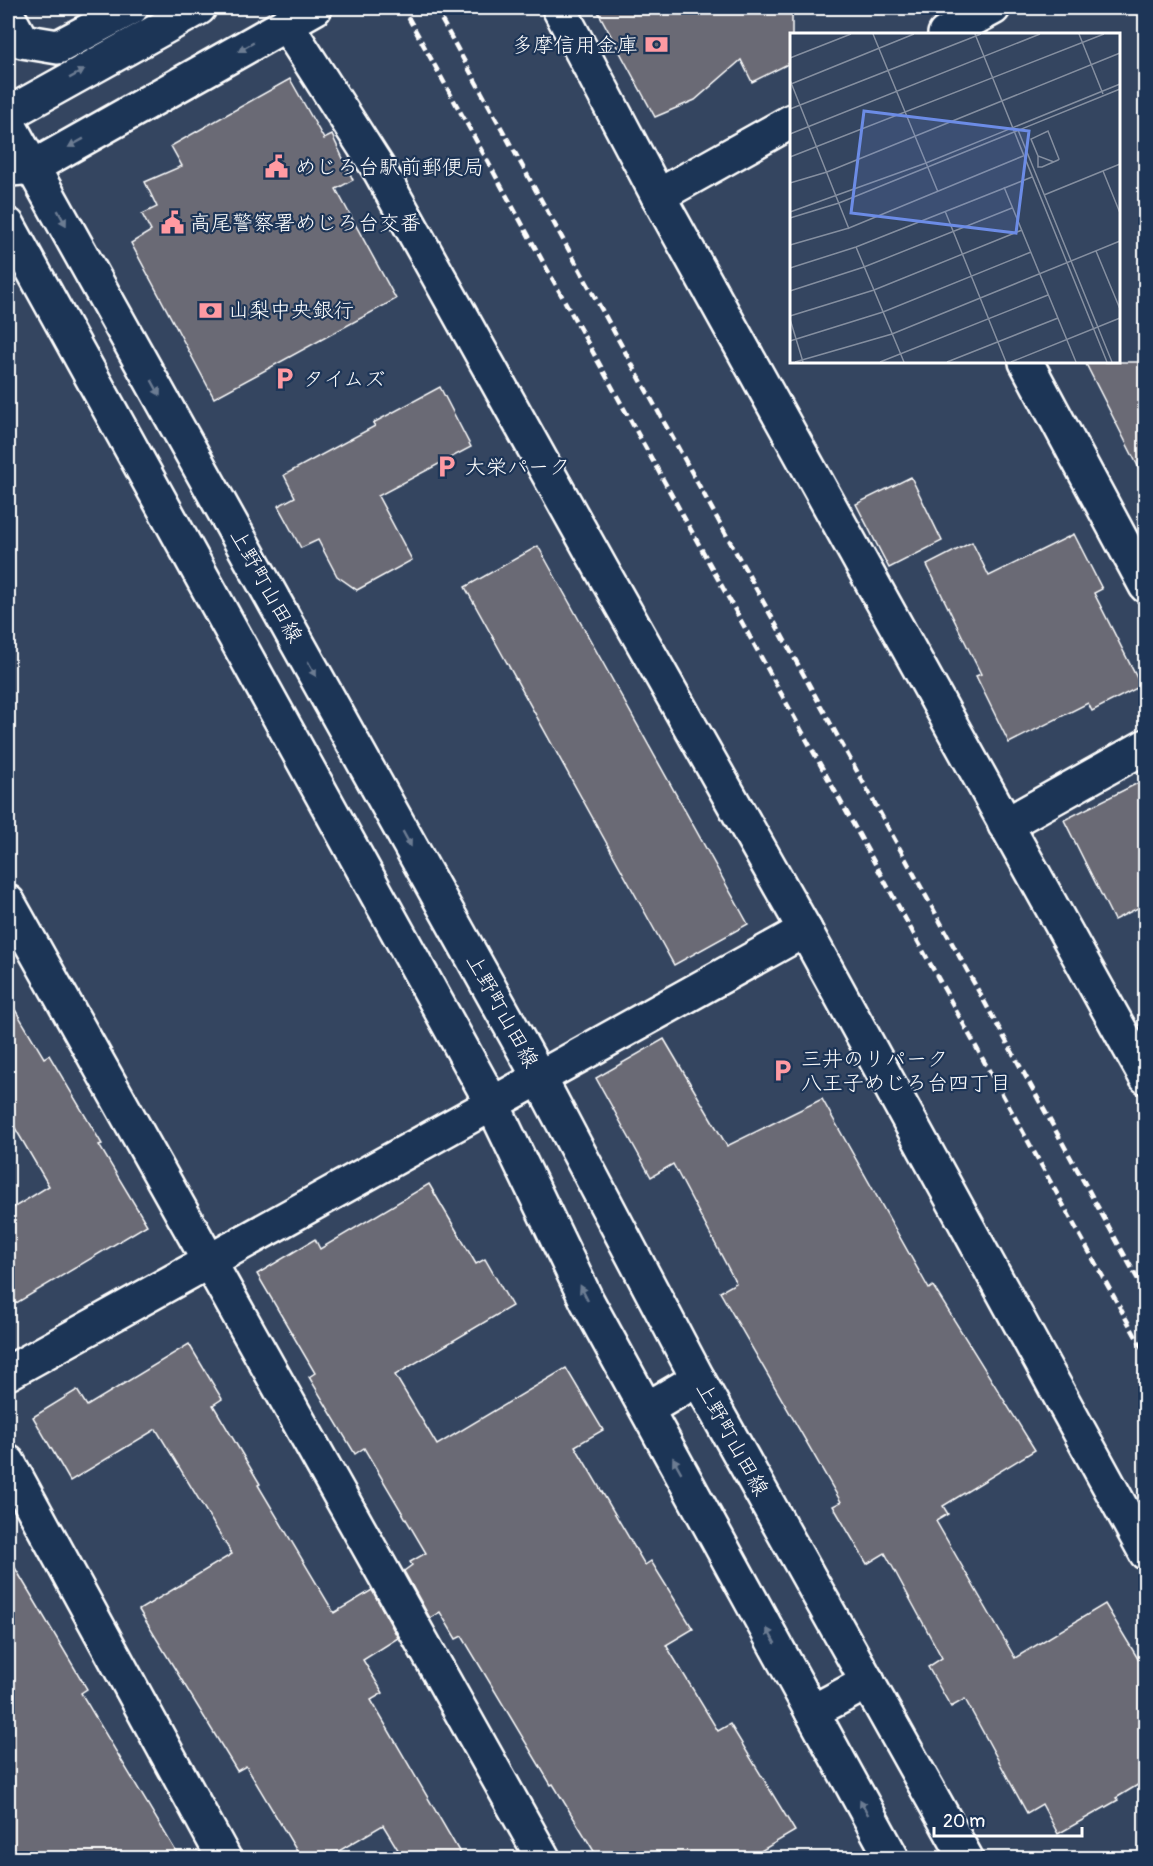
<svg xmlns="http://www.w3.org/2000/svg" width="1153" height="1866" font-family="Pangolin,'Klee One',sans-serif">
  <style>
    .building { fill: #6b6a74; stroke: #fff; stroke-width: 1.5 }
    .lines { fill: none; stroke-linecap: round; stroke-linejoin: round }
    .minor-casing { stroke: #fff; stroke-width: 38 }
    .minor { stroke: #1d3557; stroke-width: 33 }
    .rail { stroke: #fff; stroke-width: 4.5; stroke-dasharray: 9 4.5; stroke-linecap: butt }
    .oneway { fill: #6c7c92 }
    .labels { text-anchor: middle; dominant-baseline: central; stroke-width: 4.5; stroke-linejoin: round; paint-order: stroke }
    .poi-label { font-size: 21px; fill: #fff; stroke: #1d3557; text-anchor: start }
    .street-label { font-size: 21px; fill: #fff; stroke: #1d3557 }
    .inset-road { fill: none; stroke: #858fa0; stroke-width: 1.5 }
    .view { fill: #6c8ce6; fill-opacity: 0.15; stroke: #6c8ce6; stroke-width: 3 }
    .inset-edge { fill: none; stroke: #fff; stroke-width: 3 }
  </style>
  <rect width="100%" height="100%" fill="#344560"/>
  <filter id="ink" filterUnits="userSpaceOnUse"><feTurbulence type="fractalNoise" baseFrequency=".0167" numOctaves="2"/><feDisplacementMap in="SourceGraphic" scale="12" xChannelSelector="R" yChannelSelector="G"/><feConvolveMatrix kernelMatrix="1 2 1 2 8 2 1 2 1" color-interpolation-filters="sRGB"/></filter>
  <g filter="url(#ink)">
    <g class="building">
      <path d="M 596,8 L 792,8 L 792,62 L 752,82 L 741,60 L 695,100 L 655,117 Z"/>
      <path d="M 290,79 L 324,139 L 332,135 L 353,180 L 336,189 L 396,299 L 214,398 L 131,243 L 151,231 L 142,214 L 157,207 L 145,182 L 182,166 L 171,146 Z"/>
      <path d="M 1085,362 L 1146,362 L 1146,482 Z"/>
      <path d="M 440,387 L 471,447 L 378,496 L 412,560 L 357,590 L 337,576 L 318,540 L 301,548 L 278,506 L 295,497 L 284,475 L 375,426 L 373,423 Z"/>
      <path d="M 911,477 L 942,541 L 889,568 L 856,504 Z"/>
      <path d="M 1074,534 L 1102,589 L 1094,593 L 1141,686 L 1092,711 L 1088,703 L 1009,743 L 976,676 L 981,674 L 927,565 L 972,542 L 989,576 Z"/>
      <path d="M 538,546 L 748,924 L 674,965 L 465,587 Z"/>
      <path d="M 1146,779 L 1146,904 L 1114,920 L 1064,820 Z"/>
      <path d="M 8,998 L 44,1058 L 49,1055 L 102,1144 L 99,1145 L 147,1225 L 8,1308 L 8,1211 L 49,1186 L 8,1116 Z"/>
      <path d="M 664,1039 L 727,1146 L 822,1099 L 929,1289 L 933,1286 L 1035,1450 L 943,1506 L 948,1514 L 936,1521 L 1015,1658 L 1105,1604 L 1146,1672 L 1146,1780 L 1116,1798 L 1118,1800 L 1058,1834 L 1042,1804 L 1027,1813 L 965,1699 L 951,1707 L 928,1667 L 942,1658 L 885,1553 L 867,1564 L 833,1506 L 841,1502 L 720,1292 L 736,1283 L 673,1164 L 651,1177 L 596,1078 Z"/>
      <path d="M 429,1184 L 476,1264 L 485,1259 L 512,1306 L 395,1375 L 437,1445 L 566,1368 L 603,1430 L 575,1446 L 645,1565 L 651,1561 L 693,1629 L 666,1645 L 718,1731 L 730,1724 L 795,1831 L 749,1858 L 598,1858 L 553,1784 L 551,1785 L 462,1636 L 456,1639 L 440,1612 L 430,1618 L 404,1571 L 412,1565 L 410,1562 L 426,1553 L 364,1448 L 355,1454 L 309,1377 L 315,1373 L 257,1274 L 315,1239 L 320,1249 Z"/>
      <path d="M 189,1344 L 222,1399 L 213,1405 L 260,1484 L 258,1485 L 334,1613 L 372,1590 L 398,1638 L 363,1660 L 383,1693 L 371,1700 L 463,1858 L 403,1858 L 383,1825 L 327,1858 L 301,1858 L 246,1766 L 237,1771 L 139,1610 L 232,1554 L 156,1429 L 70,1481 L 33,1417 L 77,1390 L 87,1406 Z"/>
      <path d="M 8,1556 L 87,1689 L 81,1693 L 180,1858 L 8,1858 Z"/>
    </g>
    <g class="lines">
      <defs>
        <g id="minor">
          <path d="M 559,8 L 658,196 L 1146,1077"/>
          <path d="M 8,16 L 22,41 L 58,47 L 131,8"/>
          <path d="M 286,24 L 380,171 L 603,572 L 805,930 L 1146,1553"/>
          <path d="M 945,34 L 993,8"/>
          <path d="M 8,114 L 199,8"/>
          <path d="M 8,123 L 539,1077 L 698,1379 L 966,1858"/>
          <path d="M 11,169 L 33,167 L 315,8"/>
          <path d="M 658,196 L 792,121"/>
          <path d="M 8,225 L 492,1103 L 587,1301 L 892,1858"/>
          <path d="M 1026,362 L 1146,586"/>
          <path d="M 1005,825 L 1146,746"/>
          <path d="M 8,902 L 543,1858"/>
          <path d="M 8,1373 L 805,930"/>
          <path d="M 647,1409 L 698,1379"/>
          <path d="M 8,1462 L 224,1858"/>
          <path d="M 812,1712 L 868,1682"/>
        </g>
      </defs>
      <use href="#minor" class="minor-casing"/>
      <use href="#minor" class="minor"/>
      <g class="rail">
        <path d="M 435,8 L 1146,1294"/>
        <path d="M 408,17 L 1146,1355"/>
      </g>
    </g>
    <defs><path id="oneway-solid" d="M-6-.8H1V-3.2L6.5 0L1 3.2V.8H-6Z" transform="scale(1.5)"/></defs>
    <g class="oneway">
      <use href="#oneway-solid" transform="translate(246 47) rotate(150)"/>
      <use href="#oneway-solid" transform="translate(77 74) rotate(-29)"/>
      <use href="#oneway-solid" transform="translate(76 143) rotate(151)"/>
      <use href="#oneway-solid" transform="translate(62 218) rotate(61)"/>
      <use href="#oneway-solid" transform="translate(156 388) rotate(61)"/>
      <use href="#oneway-solid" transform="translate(312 669) rotate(61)"/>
      <use href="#oneway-solid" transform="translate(407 839) rotate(61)"/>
      <use href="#oneway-solid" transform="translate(584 1293) rotate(-116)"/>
      <use href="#oneway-solid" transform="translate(677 1465) rotate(-119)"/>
      <use href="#oneway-solid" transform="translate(771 1636) rotate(-119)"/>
      <use href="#oneway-solid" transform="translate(864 1807) rotate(-118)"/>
    </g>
  </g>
  <defs>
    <symbol id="bank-bare" viewBox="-9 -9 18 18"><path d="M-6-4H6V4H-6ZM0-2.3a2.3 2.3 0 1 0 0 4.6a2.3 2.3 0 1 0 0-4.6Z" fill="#ff9aa2" stroke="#1d3557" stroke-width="2.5" paint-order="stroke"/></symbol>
    <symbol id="civic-bare" viewBox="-9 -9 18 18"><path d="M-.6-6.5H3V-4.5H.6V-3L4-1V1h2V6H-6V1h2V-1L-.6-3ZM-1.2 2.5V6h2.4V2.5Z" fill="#ff9aa2" stroke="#1d3557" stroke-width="2.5" paint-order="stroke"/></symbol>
    <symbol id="parking-bare" viewBox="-9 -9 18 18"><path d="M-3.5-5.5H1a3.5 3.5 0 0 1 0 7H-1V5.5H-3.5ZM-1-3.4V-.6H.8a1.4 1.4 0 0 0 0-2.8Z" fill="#ff9aa2" stroke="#1d3557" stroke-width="2.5" paint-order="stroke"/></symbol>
  </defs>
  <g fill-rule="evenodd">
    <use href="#bank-bare" x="640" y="28" width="33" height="33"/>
    <use href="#civic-bare" x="260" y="150" width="33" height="33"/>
    <use href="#civic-bare" x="156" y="206" width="33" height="33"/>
    <use href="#bank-bare" x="194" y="294" width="33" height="33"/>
    <use href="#parking-bare" x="268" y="362" width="33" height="33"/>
    <use href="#parking-bare" x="430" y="450" width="33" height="33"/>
    <use href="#parking-bare" x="766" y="1054" width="33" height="33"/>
  </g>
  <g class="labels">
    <g class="poi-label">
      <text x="638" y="45" text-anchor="end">多摩信用金庫</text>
      <text x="295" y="167">めじろ台駅前郵便局</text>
      <text x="190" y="223">高尾警察署めじろ台交番</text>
      <text x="228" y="310">山梨中央銀行</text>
      <text x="303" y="379">タイムズ</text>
      <text x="465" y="467">大栄パーク</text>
      <text x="801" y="1059">三井のリパーク<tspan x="801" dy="24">八王子めじろ台四丁目</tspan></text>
    </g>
    <g class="street-label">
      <text transform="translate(266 586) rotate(61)">上野町山田線</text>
      <text transform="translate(502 1011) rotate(61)">上野町山田線</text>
      <text transform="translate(732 1439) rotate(61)">上野町山田線</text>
    </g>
  </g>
  <g transform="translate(790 33)">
    <rect width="330" height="330" fill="#344560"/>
    <path class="inset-road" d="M 83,1 L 148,159M 185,1 L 317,329M 289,1 L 313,61M 0,25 L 61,1M 0,47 L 59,196M 1,51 L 124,1M 0,76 L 191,1M 228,97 L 322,329M 0,101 L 250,1M 248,123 L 248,134 L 252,134 L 268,127 L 269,126 L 258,98 L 241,106 L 248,123 L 264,129M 0,124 L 314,1M 313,138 L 330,180M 0,150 L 37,139 L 330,20M 214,154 L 286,329M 254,162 L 330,131M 155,178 L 216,329M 0,179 L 136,130 L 330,51M 0,185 L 49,170 L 330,56M 0,212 L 59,195 L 233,123M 66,214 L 114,329M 306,218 L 330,276M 0,235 L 66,214 L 242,144M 0,258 L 74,234 L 222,175M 0,283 L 84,257 L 232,197M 0,286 L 13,329M 0,308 L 93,279 L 241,219M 5,329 L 102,301 L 330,208M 90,329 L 258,262M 157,329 L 268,285M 221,329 L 330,285"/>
    <path class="view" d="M 74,78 L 239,98 L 226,200 L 61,180 Z"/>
    <rect width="330" height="330" class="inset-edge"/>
  </g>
  <rect width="1153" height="1866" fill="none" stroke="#1d3557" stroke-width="30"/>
  <rect x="15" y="15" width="1123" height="1836" fill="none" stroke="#fff" stroke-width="2" filter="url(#ink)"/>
  <path d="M934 1827v9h148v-9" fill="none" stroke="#ffffff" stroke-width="3"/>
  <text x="943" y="1827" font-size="18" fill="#ffffff" stroke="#1d3557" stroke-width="4.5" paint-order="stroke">20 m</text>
</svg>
